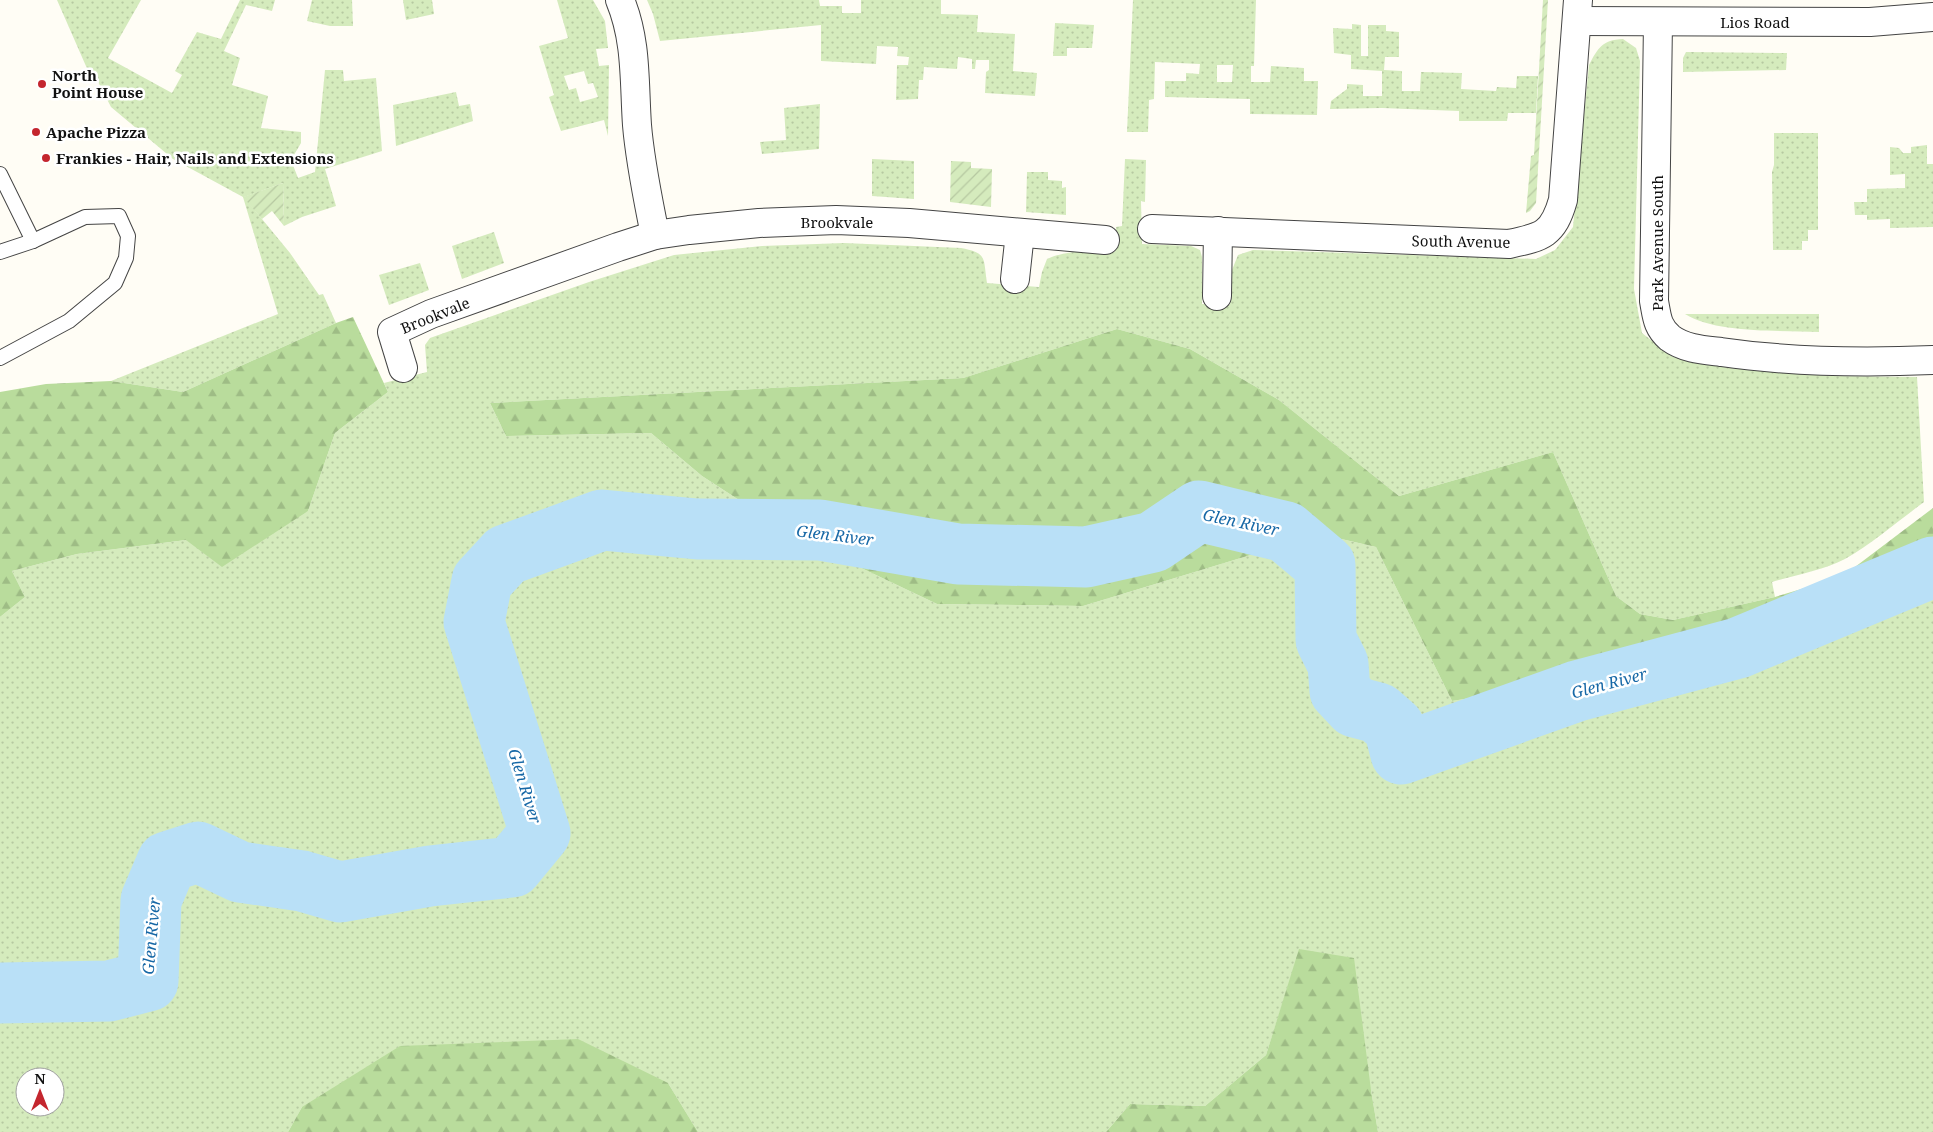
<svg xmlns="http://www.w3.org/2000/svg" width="1933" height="1132" font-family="'Noto Serif',serif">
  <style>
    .grass { fill: url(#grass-dots); fill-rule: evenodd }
    .forest { fill: url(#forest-firs) }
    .garden { fill: url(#garden-furrows) }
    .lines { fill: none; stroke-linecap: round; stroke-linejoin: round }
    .river { stroke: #b9e0f7; stroke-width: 61 }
    .service-casing { stroke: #444; stroke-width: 16 }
    .minor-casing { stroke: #444; stroke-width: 30 }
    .service { stroke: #fff; stroke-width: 14 }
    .minor { stroke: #fff; stroke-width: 28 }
    .poi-dot { fill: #c4262e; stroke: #fff; stroke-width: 2 }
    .labels { text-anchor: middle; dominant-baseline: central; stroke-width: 5; stroke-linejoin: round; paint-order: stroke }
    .street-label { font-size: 15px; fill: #111; stroke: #fff }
    .poi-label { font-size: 15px; font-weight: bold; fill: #111; stroke: #fff; text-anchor: start }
    .water-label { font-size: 16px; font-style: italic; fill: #1768a6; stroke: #fff }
  </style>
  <defs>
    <pattern id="grass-dots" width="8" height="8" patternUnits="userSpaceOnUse" patternTransform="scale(1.25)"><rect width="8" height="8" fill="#d5ebbd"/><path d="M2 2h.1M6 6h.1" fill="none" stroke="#b6c8a1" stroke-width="1.8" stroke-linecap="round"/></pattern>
    <pattern id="forest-firs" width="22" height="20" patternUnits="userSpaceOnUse" patternTransform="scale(1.25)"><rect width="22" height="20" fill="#b9dc9c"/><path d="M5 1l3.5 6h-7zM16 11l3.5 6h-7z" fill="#9ebc85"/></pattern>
    <pattern id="garden-furrows" width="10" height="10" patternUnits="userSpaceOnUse" patternTransform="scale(1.25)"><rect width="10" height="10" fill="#d5ebbd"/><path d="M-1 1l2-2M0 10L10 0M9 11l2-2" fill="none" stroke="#b6c8a1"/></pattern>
  </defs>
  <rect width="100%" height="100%" fill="#fffdf5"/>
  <g class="grass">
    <path d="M 57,0 L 141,0 L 108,58 L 172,93 L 182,75 L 175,71 L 197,32 L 221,39 L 240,0 L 275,0 L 272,11 L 246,5 L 224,51 L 240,58 L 232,85 L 268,96 L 261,128 L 301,132 L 301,143 L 291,160 L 298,178 L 315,172 L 325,70 L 343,70 L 344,81 L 376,78 L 382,151 L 325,169 L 336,206 L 302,217 L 284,226 L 283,183 L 244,197 L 290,253 L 319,295 L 323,294 L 336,323 L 183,392 L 111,381 L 278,314 L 243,197 L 173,159 L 111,107 L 93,72 L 89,73 Z"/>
    <path d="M 312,0 L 352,0 L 353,26 L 330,26 L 307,21 Z"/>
    <path d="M 403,0 L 432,0 L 434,14 L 406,20 Z"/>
    <path d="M 557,0 L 593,0 L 605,21 L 608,48 L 596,49 L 599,66 L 609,65 L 608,136 L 604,120 L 561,131 L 549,97 L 554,95 L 539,46 L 568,38 ZM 584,71 L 588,84 L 593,83 L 598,97 L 580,102 L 576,88 L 569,90 L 564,76 Z"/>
    <path d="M 647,0 L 819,0 L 820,6 L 842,6 L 842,13 L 861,13 L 861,0 L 941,0 L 941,14 L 978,15 L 977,32 L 1015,34 L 1013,71 L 1037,73 L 1035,96 L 985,93 L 986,72 L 989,70 L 989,60 L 976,60 L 975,69 L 972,69 L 972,59 L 958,57 L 957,69 L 924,67 L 923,80 L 919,80 L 918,99 L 896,100 L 897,65 L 908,65 L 909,57 L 897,56 L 898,47 L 877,46 L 876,64 L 821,61 L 821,25 L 660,41 L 653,14 Z"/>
    <path d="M 1133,0 L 1256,0 L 1254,66 L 1251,66 L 1251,82 L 1270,82 L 1271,66 L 1304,68 L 1304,81 L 1318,81 L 1317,115 L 1250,114 L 1250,99 L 1165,97 L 1165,81 L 1186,81 L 1186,73 L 1199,74 L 1200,64 L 1155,62 L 1154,99 L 1149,100 L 1148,132 L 1127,132 ZM 1217,65 L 1233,65 L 1232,82 L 1217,82 Z"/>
    <path d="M 1055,23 L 1094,25 L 1092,48 L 1067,48 L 1067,56 L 1053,56 Z"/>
    <path d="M 1352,24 L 1361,25 L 1361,56 L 1368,56 L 1368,25 L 1386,25 L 1386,31 L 1399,32 L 1399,57 L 1385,57 L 1384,70 L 1402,71 L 1402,91 L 1420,91 L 1421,72 L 1462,73 L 1461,89 L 1496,91 L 1497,87 L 1516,88 L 1517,76 L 1538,76 L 1536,113 L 1508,113 L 1507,121 L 1459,121 L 1459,111 L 1382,108 L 1330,109 L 1331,101 L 1347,89 L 1347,84 L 1363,85 L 1363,96 L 1382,96 L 1382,71 L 1351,69 L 1351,55 L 1334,53 L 1333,28 L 1352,29 Z"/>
    <path d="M 1623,39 L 1636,48 L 1640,61 L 1634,289 L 1642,333 L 1673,357 L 1731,368 L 1831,376 L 1917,377 L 1924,502 C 1898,521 1873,543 1845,559 C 1824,570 1796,575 1772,582 L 1775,597 L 1673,620 L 1640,614 L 1616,596 L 1553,452 L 1399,496 L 1279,400 L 1190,349 L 1117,329 L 963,378 L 490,403 L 506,436 L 651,433 L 702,476 L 796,537 L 937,604 L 1083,606 L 1303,539 L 1337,538 L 1376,547 L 1452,701 L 1551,685 L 1628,691 L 1933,585 L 1933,1132 L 1378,1132 L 1371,1090 L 1300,949 L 1266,1055 L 1205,1106 L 1130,1104 L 1106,1132 L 698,1132 L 668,1083 L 302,1107 L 288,1132 L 0,1132 L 0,617 L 25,597 L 12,571 L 77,554 L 186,540 L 308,511 L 335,433 L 388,392 L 384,383 L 427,372 L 425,345 L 430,338 L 589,282 L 674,255 L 762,246 L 844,243 L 961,248 C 988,253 983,258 987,283 L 1039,287 L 1042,272 L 1047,259 C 1069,249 1091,251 1115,252 L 1116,227 L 1122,226 L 1125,159 L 1146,160 L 1145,202 L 1141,201 L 1142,244 L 1191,246 L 1200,250 L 1202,257 L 1202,304 L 1230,305 L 1232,270 L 1238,255 L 1253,250 L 1536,259 L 1555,250 L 1573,227 L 1589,65 C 1598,48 1602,40 1623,39 ZM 25,1077 L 55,1077 L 55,1107 L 25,1107 Z"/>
    <path d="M 1686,52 L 1787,53 L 1786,70 L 1683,72 L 1683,58 Z"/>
    <path d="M 456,92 L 459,106 L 470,104 L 473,121 L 396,146 L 393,105 Z"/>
    <path d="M 820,104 L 819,149 L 762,154 L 760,142 L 786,140 L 784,108 Z"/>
    <path d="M 1774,133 L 1818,133 L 1818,230 L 1808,230 L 1808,241 L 1802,241 L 1802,250 L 1773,250 L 1772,172 L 1774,165 Z"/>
    <path d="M 1927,145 L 1927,164 L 1933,164 L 1933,227 L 1890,228 L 1890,219 L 1867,220 L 1867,215 L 1855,215 L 1854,202 L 1867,202 L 1867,189 L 1905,188 L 1905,174 L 1890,175 L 1890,147 L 1899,148 L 1903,153 L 1911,153 L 1911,147 Z"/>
    <path d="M 872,159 L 914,161 L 914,199 L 872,196 Z"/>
    <path d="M 1027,172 L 1048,172 L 1048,180 L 1062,181 L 1062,188 L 1066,187 L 1066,215 L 1026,212 Z"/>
    <path d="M 494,232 L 504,263 L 462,279 L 452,246 Z"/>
    <path d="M 420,263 L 429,290 L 389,305 L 379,275 Z"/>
    <path d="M 1685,314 L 1819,314 L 1819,332 C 1780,330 1717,334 1685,314 Z"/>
  </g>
  <g class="forest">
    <path d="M 353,317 L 388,392 L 335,433 L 308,511 L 222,567 L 186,540 L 77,554 L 12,571 L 25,597 L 0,617 L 0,392 L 46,384 L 111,381 L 183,392 L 336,323 Z"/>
    <path d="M 1117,329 L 1190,349 L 1279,400 L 1399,496 L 1553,452 L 1616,596 L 1640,614 L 1673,620 L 1775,597 L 1818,584 L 1851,570 L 1933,508 L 1933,590 L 1729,668 L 1628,691 L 1551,685 L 1452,701 L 1376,547 L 1337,538 L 1303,539 L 1083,606 L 937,604 L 796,537 L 702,476 L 651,433 L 506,436 L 490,403 L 963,378 Z"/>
    <path d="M 1299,949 L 1354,958 L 1371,1090 L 1378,1132 L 1106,1132 L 1130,1104 L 1205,1106 L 1266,1055 Z"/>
    <path d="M 578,1039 L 668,1083 L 698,1132 L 288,1132 L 302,1107 L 400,1046 Z"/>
  </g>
  <g class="garden">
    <path d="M 1537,0 L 1548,0 L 1536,203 L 1530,211 L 1526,213 L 1531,156 L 1534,155 L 1543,0 Z"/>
    <path d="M 951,161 L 971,162 L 971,168 L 992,169 L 991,207 L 950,202 Z"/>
    <path d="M 283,183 L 284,226 L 272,211 L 262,219 L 243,197 Z"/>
  </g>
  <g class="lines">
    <path class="river" d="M 0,993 L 109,991 L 148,981 L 151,900 L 167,862 L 198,852 L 240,872 L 302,881 L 340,892 L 430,876 L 512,867 L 540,833 L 474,622 L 482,581 L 506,555 L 602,520 L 697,529 L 820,530 L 958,554 L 1086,557 L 1153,542 L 1199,511 L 1286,532 L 1325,565 L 1326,640 L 1338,664 L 1340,691 L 1355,707 L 1378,713 L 1394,727 L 1401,754 L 1577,691 L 1738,648 L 1933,567"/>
    <defs>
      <g id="service">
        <path d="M 0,174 L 33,241"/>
        <path d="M 0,252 L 33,241 L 85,217 L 119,216 L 128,236 L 126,258 L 115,283 L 69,321 L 0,358"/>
      </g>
      <g id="minor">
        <path d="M 620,0 C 637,41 634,82 637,125 C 640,162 648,199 655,235"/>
        <path d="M 1577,21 L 1870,22 L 1933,17"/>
        <path d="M 1658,22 L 1654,301 C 1657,317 1657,327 1670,338 C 1685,349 1704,350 1721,352 C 1790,362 1863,363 1933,360"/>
        <path d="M 1152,229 L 1509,244 C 1542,237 1553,235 1563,200 L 1578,0"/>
        <path d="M 1015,279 L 1020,233"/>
        <path d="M 1217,296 L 1218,231"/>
        <path d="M 403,368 L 392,332 L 431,314 L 618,247 L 655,235 L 689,230 L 759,223 L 836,220 L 909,223 L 1105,240"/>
      </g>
    </defs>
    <use href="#service" class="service-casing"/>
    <use href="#minor" class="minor-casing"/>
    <use href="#service" class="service"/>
    <use href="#minor" class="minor"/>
  </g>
  <g class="poi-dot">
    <circle cx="42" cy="84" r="5"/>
    <circle cx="36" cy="132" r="5"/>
    <circle cx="46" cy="158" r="5"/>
  </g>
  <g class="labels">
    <g class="street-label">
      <text x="1755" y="22">Lios Road</text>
      <text x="837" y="222">Brookvale</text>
      <text transform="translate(1461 241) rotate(1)">South Avenue</text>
      <text transform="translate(1657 243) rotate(-90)">Park Avenue South</text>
      <text transform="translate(435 315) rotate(-22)">Brookvale</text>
    </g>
    <g class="poi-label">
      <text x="52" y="75">North<tspan x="52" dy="17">Point House</tspan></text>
      <text x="46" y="132">Apache Pizza</text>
      <text x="56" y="158">Frankies - Hair, Nails and Extensions</text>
    </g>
    <g class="water-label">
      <text transform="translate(1241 522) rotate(12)">Glen River</text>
      <text transform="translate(835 535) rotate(7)">Glen River</text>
      <text transform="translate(1609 683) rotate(-15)">Glen River</text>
      <text transform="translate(525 786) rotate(73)">Glen River</text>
      <text transform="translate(151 936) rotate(-85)">Glen River</text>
    </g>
  </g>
  <g transform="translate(40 1092)"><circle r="24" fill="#ffffff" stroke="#a0a0a0"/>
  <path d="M0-4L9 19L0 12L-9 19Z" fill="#c4262e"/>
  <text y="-8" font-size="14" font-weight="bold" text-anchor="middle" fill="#111111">N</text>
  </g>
</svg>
